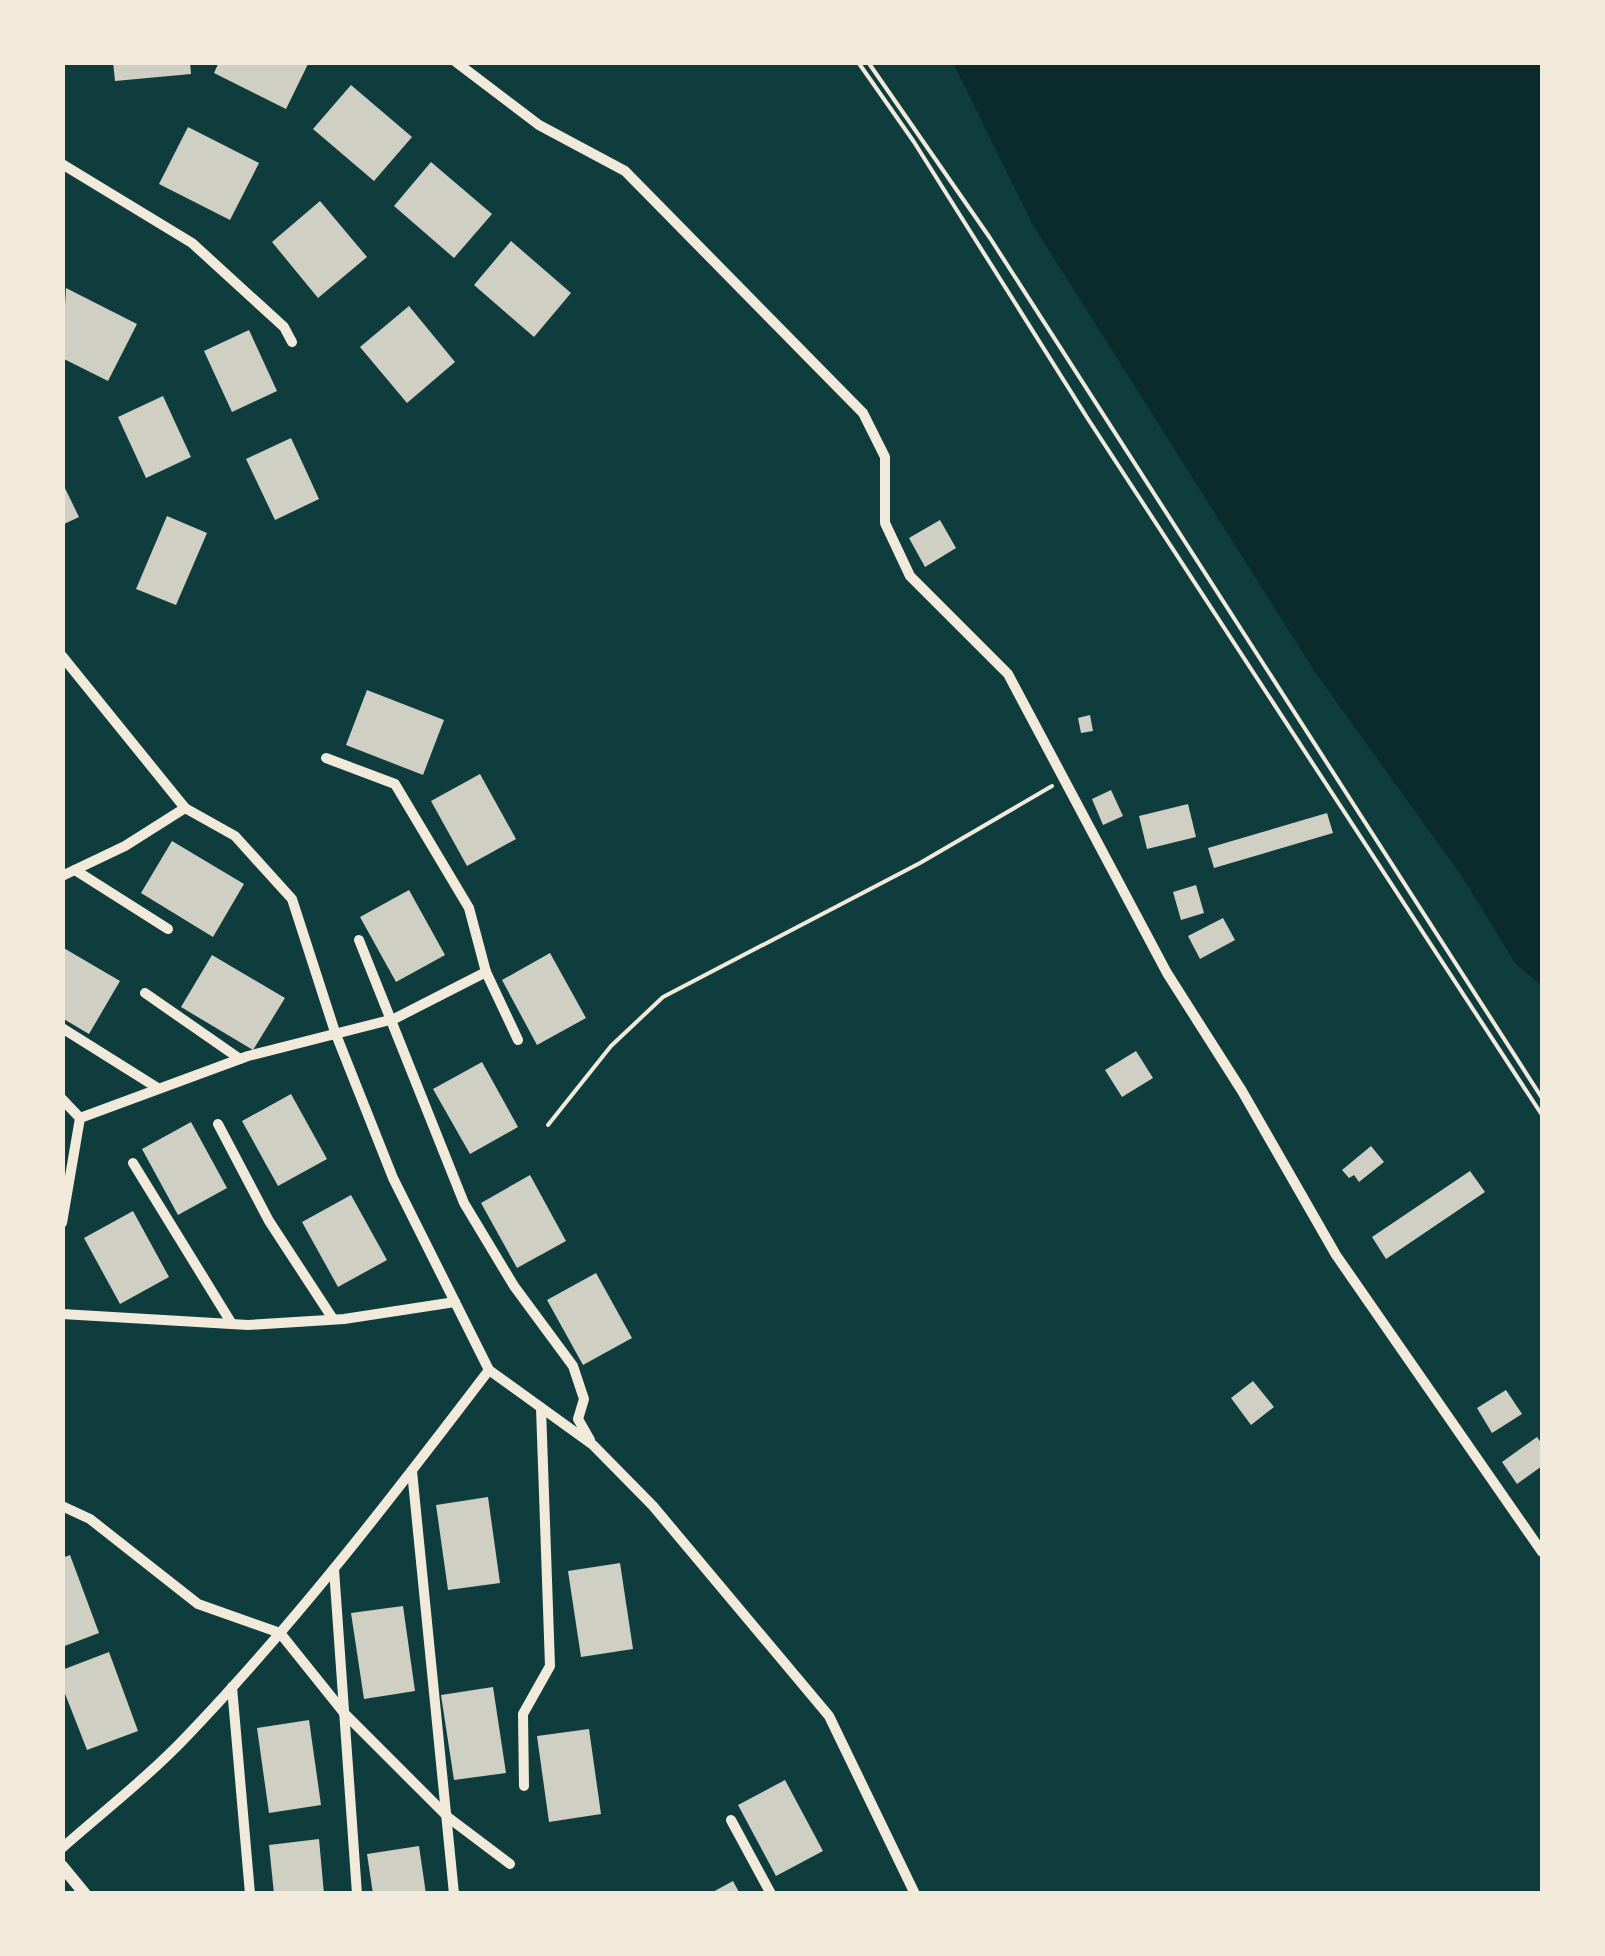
<svg xmlns="http://www.w3.org/2000/svg" width="1605" height="1956" font-family="Overpass,sans-serif">
  <style>
    .water { fill: #0a2a2b }
    .building { fill: #cfcfc3 }
    .lines { fill: none; stroke-linecap: round; stroke-linejoin: round }
    .path { stroke: #f1e9da; stroke-width: 4 }
    .minor { stroke: #f1e9da; stroke-width: 10 }
    .tertiary { stroke: #f1e9da; stroke-width: 12 }
  </style>
  <rect width="100%" height="100%" fill="#0f3d3e"/>
  <path class="water" d="M 953,63 L 1542,63 L 1542,986 L 1515,963 L 1463,878 L 1315,672 L 1033,225 Z"/>
  <g class="building">
    <path d="M 113,62 L 190,62 L 191,74 L 115,81 Z"/>
    <path d="M 219,62 L 309,62 L 286,109 L 214,73 Z"/>
    <path d="M 351,85 L 412,137 L 374,181 L 313,129 Z"/>
    <path d="M 188,127 L 259,163 L 230,220 L 159,184 Z"/>
    <path d="M 431,162 L 492,214 L 454,258 L 394,206 Z"/>
    <path d="M 320,201 L 367,257 L 318,298 L 272,242 Z"/>
    <path d="M 511,241 L 571,293 L 534,337 L 474,285 Z"/>
    <path d="M 66,288 L 137,324 L 108,381 L 62,358 Z"/>
    <path d="M 409,306 L 455,362 L 407,403 L 360,347 Z"/>
    <path d="M 249,330 L 277,391 L 232,412 L 204,351 Z"/>
    <path d="M 163,396 L 191,457 L 146,478 L 118,417 Z"/>
    <path d="M 291,438 L 319,499 L 275,520 L 246,459 Z"/>
    <path d="M 62,482 L 79,517 L 62,525 Z"/>
    <path d="M 167,516 L 207,533 L 176,605 L 136,589 Z"/>
    <path d="M 940,520 L 956,548 L 925,567 L 909,538 Z"/>
    <path d="M 367,690 L 444,720 L 423,775 L 346,745 Z"/>
    <path d="M 1090,715 L 1093,731 L 1081,733 L 1078,718 Z"/>
    <path d="M 480,774 L 516,839 L 467,866 L 431,801 Z"/>
    <path d="M 1111,790 L 1123,816 L 1103,825 L 1092,799 Z"/>
    <path d="M 1188,804 L 1196,837 L 1147,849 L 1139,816 Z"/>
    <path d="M 1327,813 L 1333,833 L 1214,868 L 1208,848 Z"/>
    <path d="M 172,841 L 244,884 L 213,937 L 141,893 Z"/>
    <path d="M 1196,885 L 1204,913 L 1181,920 L 1173,892 Z"/>
    <path d="M 409,890 L 445,955 L 396,982 L 360,917 Z"/>
    <path d="M 1223,918 L 1235,940 L 1200,959 L 1188,936 Z"/>
    <path d="M 62,947 L 120,981 L 89,1034 L 62,1018 Z"/>
    <path d="M 550,953 L 586,1018 L 537,1045 L 502,980 Z"/>
    <path d="M 212,955 L 285,998 L 253,1050 L 181,1007 Z"/>
    <path d="M 1136,1051 L 1153,1078 L 1122,1097 L 1105,1070 Z"/>
    <path d="M 482,1062 L 518,1127 L 470,1154 L 433,1089 Z"/>
    <path d="M 291,1094 L 327,1159 L 278,1186 L 242,1121 Z"/>
    <path d="M 191,1122 L 227,1188 L 178,1215 L 142,1149 Z"/>
    <path d="M 1371,1146 L 1384,1162 L 1359,1182 L 1354,1175 L 1349,1178 L 1342,1170 Z"/>
    <path d="M 1470,1171 L 1485,1192 L 1386,1259 L 1372,1237 Z"/>
    <path d="M 530,1175 L 566,1241 L 517,1268 L 481,1203 Z"/>
    <path d="M 351,1195 L 387,1260 L 338,1287 L 302,1222 Z"/>
    <path d="M 133,1211 L 169,1277 L 120,1304 L 84,1238 Z"/>
    <path d="M 596,1273 L 632,1338 L 583,1365 L 547,1300 Z"/>
    <path d="M 1253,1381 L 1274,1407 L 1251,1425 L 1231,1398 Z"/>
    <path d="M 1506,1390 L 1522,1414 L 1492,1433 L 1477,1408 Z"/>
    <path d="M 1537,1437 L 1542,1444 L 1542,1466 L 1517,1484 L 1502,1462 Z"/>
    <path d="M 488,1497 L 500,1583 L 448,1590 L 436,1505 Z"/>
    <path d="M 70,1555 L 99,1633 L 62,1647 L 62,1558 Z"/>
    <path d="M 620,1563 L 633,1649 L 581,1657 L 568,1571 Z"/>
    <path d="M 403,1606 L 415,1691 L 364,1699 L 351,1613 Z"/>
    <path d="M 109,1652 L 138,1731 L 87,1750 L 62,1686 L 62,1670 Z"/>
    <path d="M 493,1687 L 506,1773 L 454,1780 L 441,1695 Z"/>
    <path d="M 309,1720 L 321,1805 L 269,1813 L 257,1728 Z"/>
    <path d="M 589,1729 L 601,1814 L 549,1822 L 537,1736 Z"/>
    <path d="M 785,1780 L 823,1851 L 776,1876 L 738,1805 Z"/>
    <path d="M 319,1839 L 324,1894 L 274,1894 L 269,1845 Z"/>
    <path d="M 419,1846 L 426,1894 L 373,1894 L 367,1854 Z"/>
    <path d="M 733,1881 L 740,1894 L 709,1894 Z"/>
  </g>
  <g class="lines">
    <g class="path">
      <path d="M 858,62 L 914,142 L 1088,419 L 1542,1115"/>
      <path d="M 868,62 L 990,238 L 1542,1098"/>
      <path d="M 548,1125 L 611,1046 L 663,997 L 920,863 L 1052,786"/>
    </g>
    <g class="minor">
      <path d="M 456,62 L 539,125 L 625,171 L 863,413 L 885,457 L 885,523 L 910,576 L 1008,674 L 1167,973 L 1242,1091 L 1336,1255 L 1542,1552"/>
      <path d="M 62,164 L 192,243 L 284,327 L 292,342"/>
      <path d="M 62,656 L 185,808 L 235,836 L 292,899 L 335,1032 L 393,1178 L 489,1370 L 593,1445 L 653,1506 L 829,1716 L 915,1894"/>
      <path d="M 326,758 L 395,784 L 469,908 L 486,972 L 518,1040"/>
      <path d="M 75,870 L 168,929"/>
      <path d="M 62,876 L 125,846 L 185,808"/>
      <path d="M 359,940 L 464,1203 L 514,1286 L 573,1366 L 584,1399 L 578,1419 L 590,1440"/>
      <path d="M 145,993 L 240,1059"/>
      <path d="M 62,1028 L 156,1087"/>
      <path d="M 62,1099 L 80,1118 L 62,1223"/>
      <path d="M 80,1118 L 248,1056 L 394,1019 L 486,972"/>
      <path d="M 218,1124 L 269,1221 L 333,1319"/>
      <path d="M 133,1163 L 232,1324"/>
      <path d="M 62,1314 L 248,1325 L 344,1319 L 455,1302"/>
      <path d="M 412,1471 L 454,1894"/>
      <path d="M 62,1506 L 90,1519 L 198,1604 L 280,1633 L 345,1714 L 449,1818 L 510,1864"/>
      <path d="M 334,1569 L 357,1894"/>
      <path d="M 232,1687 L 250,1894"/>
      <path d="M 524,1786 L 523,1714 L 550,1666 L 541,1408"/>
      <path d="M 731,1820 L 771,1894"/>
      <path d="M 62,1848 C 104,1811 149,1776 187,1736 C 297,1621 393,1496 489,1370"/>
    </g>
    <path class="tertiary" d="M 62,1866 L 85,1894"/>
  </g>
  <rect width="1605" height="1956" fill="none" stroke="#f1e9da" stroke-width="130"/>
</svg>
